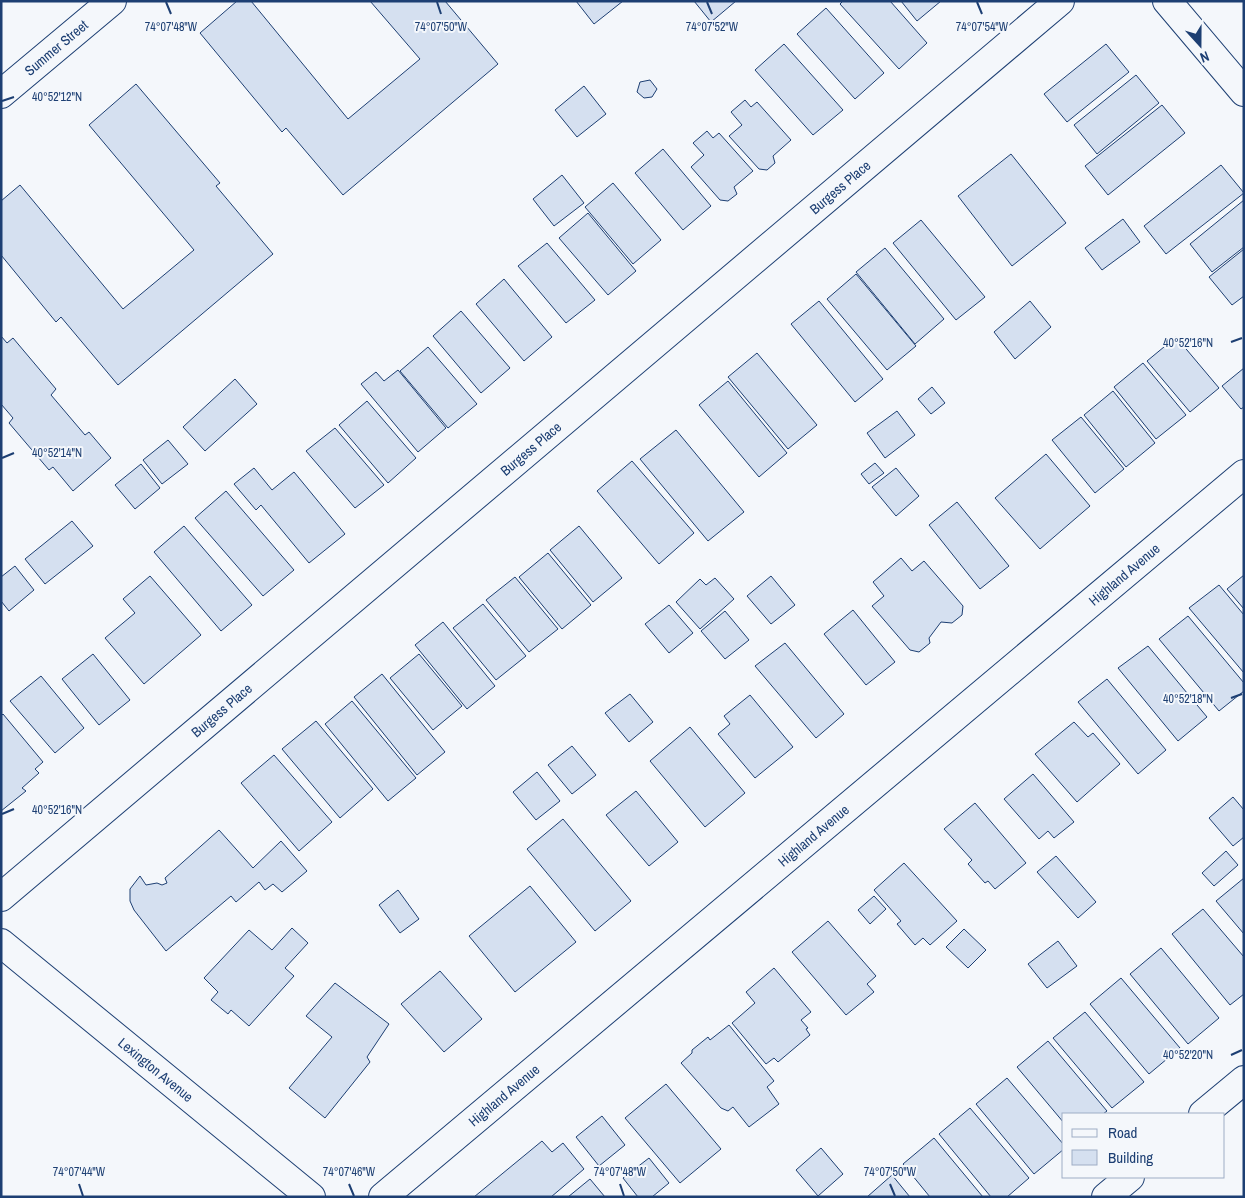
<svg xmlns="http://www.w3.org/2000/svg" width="1245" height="1198" font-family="'Archivo Narrow',sans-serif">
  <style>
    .building { fill: #d5e0f0; stroke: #1d3f73 }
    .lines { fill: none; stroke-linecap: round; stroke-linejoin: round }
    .minor-casing { stroke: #1d3f73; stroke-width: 30 }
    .major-casing { stroke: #1d3f73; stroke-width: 30 }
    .minor { stroke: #f4f7fb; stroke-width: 28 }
    .major { stroke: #f4f7fb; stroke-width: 28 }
    .ticks { fill: none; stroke: #1d3f73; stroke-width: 2 }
    .labels { text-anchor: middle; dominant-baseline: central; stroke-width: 4; stroke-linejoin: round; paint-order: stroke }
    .street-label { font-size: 14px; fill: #1d3f73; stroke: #f4f7fb }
    .ticks-label { font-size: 12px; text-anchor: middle; fill: #1d3f73; stroke: #f4f7fb; stroke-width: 4; stroke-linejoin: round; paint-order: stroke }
  </style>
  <rect width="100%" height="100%" fill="#f4f7fb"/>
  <g class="building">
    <path d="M 237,1 L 251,1 L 348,119 L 420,59 L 370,1 L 445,1 L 498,64 L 343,195 L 286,128 L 282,132 L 200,33 Z"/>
    <path d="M 576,1 L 623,1 L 594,24 Z"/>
    <path d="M 694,1 L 736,1 L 711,22 Z"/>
    <path d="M 843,1 L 890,1 L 927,43 L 899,69 L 840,4 Z"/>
    <path d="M 901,1 L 941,1 L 917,21 Z"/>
    <path d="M 826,8 L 884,73 L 855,99 L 797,34 Z"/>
    <path d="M 784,44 L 843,110 L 813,135 L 755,70 Z"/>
    <path d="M 1106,44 L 1129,72 L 1067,122 L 1044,94 Z"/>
    <path d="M 1136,75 L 1159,103 L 1097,154 L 1074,125 Z"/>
    <path d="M 650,80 L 657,89 L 652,97 L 644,98 L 637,92 L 640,82 Z"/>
    <path d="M 136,84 L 220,183 L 216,186 L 273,254 L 118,385 L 61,317 L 56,322 L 1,255 L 1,201 L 20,185 L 123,309 L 194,250 L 89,125 Z"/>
    <path d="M 584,86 L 606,114 L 577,137 L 555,110 Z"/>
    <path d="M 745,100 L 751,107 L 757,102 L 791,140 L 773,156 L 775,163 L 767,170 L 759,169 L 729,136 L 742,125 L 731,112 Z"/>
    <path d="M 1162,105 L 1185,133 L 1108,195 L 1085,166 Z"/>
    <path d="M 707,131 L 713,138 L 719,133 L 753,171 L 734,187 L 737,194 L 728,201 L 720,200 L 691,167 L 704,155 L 693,143 Z"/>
    <path d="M 663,149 L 711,206 L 683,230 L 635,173 Z"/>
    <path d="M 1011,154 L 1066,223 L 1012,266 L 958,196 Z"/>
    <path d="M 1221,165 L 1244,193 L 1166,254 L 1144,226 Z"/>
    <path d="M 562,175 L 584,203 L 554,226 L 533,199 Z"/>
    <path d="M 613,183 L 661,240 L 633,264 L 585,207 Z"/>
    <path d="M 1244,200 L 1244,247 L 1212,272 L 1190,244 Z"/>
    <path d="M 588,213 L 636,271 L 608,295 L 559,238 Z"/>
    <path d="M 1123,219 L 1140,242 L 1102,270 L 1085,248 Z"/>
    <path d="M 921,220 L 985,297 L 956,320 L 893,243 Z"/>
    <path d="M 547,243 L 595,300 L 566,323 L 518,266 Z"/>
    <path d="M 885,248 L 944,319 L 915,344 L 856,272 Z"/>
    <path d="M 1244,249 L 1244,296 L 1232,305 L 1209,277 Z"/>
    <path d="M 856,274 L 916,346 L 887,370 L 827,299 Z"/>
    <path d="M 504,279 L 552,337 L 524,361 L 476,304 Z"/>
    <path d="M 819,301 L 883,379 L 855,402 L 791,324 Z"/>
    <path d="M 1030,301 L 1051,327 L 1015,359 L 994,332 Z"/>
    <path d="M 461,311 L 510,368 L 481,393 L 433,336 Z"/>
    <path d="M 1,336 L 7,343 L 13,338 L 56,389 L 51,395 L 85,435 L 89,432 L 111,458 L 73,491 L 53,467 L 49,470 L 9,423 L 13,418 L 1,404 Z"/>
    <path d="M 1176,337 L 1219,388 L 1190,412 L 1147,361 Z"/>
    <path d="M 428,347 L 477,404 L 448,428 L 400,371 Z"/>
    <path d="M 757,353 L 817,425 L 788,449 L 728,377 Z"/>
    <path d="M 1143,363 L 1186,415 L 1156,439 L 1114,387 Z"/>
    <path d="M 1244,368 L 1244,407 L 1241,409 L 1222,386 Z"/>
    <path d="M 398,370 L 446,428 L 418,452 L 361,384 L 376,372 L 384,381 Z"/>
    <path d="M 235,379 L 257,404 L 205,451 L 183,427 Z"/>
    <path d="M 728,381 L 787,453 L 759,477 L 699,405 Z"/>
    <path d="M 932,387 L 945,403 L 931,414 L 918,399 Z"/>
    <path d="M 1113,391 L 1155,443 L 1126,467 L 1084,415 Z"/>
    <path d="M 367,401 L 416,458 L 388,483 L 339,425 Z"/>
    <path d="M 897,411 L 915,435 L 885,458 L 867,433 Z"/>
    <path d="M 1081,417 L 1124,469 L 1095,493 L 1052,440 Z"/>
    <path d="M 335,428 L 384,485 L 355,508 L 306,451 Z"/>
    <path d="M 676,430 L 744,512 L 708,541 L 640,459 Z"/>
    <path d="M 168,440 L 188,464 L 162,484 L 143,460 Z"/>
    <path d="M 1046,454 L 1090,506 L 1040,549 L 995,498 Z"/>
    <path d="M 632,461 L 694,533 L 659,564 L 597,491 Z"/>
    <path d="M 875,463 L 884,473 L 869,484 L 861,474 Z"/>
    <path d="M 141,464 L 160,488 L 135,509 L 115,485 Z"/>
    <path d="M 254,468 L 272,490 L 294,472 L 345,534 L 309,563 L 261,505 L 256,510 L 234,484 Z"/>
    <path d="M 896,468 L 919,496 L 896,516 L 872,487 Z"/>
    <path d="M 226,491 L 294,570 L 263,596 L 195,518 Z"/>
    <path d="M 957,502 L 1009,566 L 980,589 L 929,525 Z"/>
    <path d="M 72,521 L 93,546 L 45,584 L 25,559 Z"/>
    <path d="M 184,526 L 252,605 L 221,631 L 154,552 Z"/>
    <path d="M 579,526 L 622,578 L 593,602 L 550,550 Z"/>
    <path d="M 548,553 L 591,605 L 562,629 L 519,577 Z"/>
    <path d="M 901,558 L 912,571 L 924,561 L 963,606 L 962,615 L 952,623 L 941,622 L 929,638 L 930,643 L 919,652 L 910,650 L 872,606 L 884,596 L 873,582 Z"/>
    <path d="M 15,566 L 34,590 L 9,611 L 1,601 L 1,577 Z"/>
    <path d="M 1244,575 L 1244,609 L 1227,589 Z"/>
    <path d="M 150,576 L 201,635 L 144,684 L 105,638 L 135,613 L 123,599 Z"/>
    <path d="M 771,576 L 795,605 L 771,624 L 747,596 Z"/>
    <path d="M 515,577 L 558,629 L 529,652 L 486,600 Z"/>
    <path d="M 715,578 L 734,599 L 700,629 L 676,602 L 700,579 L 706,585 Z"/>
    <path d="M 1219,585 L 1244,615 L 1244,673 L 1189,608 Z"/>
    <path d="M 483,604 L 526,656 L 496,680 L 453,628 Z"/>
    <path d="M 669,605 L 693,633 L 669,653 L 645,624 Z"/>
    <path d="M 853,610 L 895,662 L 866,685 L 824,634 Z"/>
    <path d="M 725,611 L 749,640 L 725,659 L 701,631 Z"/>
    <path d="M 1188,616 L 1244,683 L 1244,691 L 1219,711 L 1159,639 Z"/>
    <path d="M 443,622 L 495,686 L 467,709 L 415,645 Z"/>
    <path d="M 785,643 L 844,714 L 816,738 L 755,666 Z"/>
    <path d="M 1148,646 L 1207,717 L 1178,741 L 1118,668 Z"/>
    <path d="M 93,654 L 130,700 L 99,725 L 62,679 Z"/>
    <path d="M 419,654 L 462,706 L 433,730 L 390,678 Z"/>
    <path d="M 382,674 L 445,752 L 417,775 L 354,697 Z"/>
    <path d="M 41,676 L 84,728 L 55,753 L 10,701 Z"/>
    <path d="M 1107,679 L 1166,750 L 1138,774 L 1078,702 Z"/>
    <path d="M 630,694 L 653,722 L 629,742 L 605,713 Z"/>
    <path d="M 750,695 L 793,747 L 755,778 L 718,734 L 730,724 L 724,716 Z"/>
    <path d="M 352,701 L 416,778 L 388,801 L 325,724 Z"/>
    <path d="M 3,714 L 43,762 L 35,769 L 39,773 L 22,788 L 26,791 L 1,811 L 1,716 Z"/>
    <path d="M 316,721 L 373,789 L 340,818 L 282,749 Z"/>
    <path d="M 1074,722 L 1088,737 L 1093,733 L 1120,764 L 1077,802 L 1035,754 Z"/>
    <path d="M 690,727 L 745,793 L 705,827 L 650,761 Z"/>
    <path d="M 572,746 L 596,775 L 572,794 L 548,765 Z"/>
    <path d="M 274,755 L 332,822 L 299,851 L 241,783 Z"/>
    <path d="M 537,772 L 560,801 L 536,820 L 513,792 Z"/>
    <path d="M 1033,774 L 1074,822 L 1054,838 L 1048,831 L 1039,839 L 1004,799 Z"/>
    <path d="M 636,791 L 678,842 L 649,866 L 606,815 Z"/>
    <path d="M 1233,797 L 1244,810 L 1244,837 L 1233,846 L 1209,818 Z"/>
    <path d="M 975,803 L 1026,863 L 995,889 L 988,881 L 985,883 L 968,864 L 972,860 L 944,829 Z"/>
    <path d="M 563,819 L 631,901 L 595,931 L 527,849 Z"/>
    <path d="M 219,830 L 253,868 L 281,841 L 307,871 L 282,892 L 273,884 L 265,890 L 259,882 L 236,902 L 231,896 L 166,951 L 134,910 L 130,901 L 130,889 L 140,876 L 146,885 L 157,883 L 162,885 L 167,883 L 165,878 Z"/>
    <path d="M 1226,851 L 1238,865 L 1214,886 L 1202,873 Z"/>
    <path d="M 1056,856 L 1096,902 L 1078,918 L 1037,872 Z"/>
    <path d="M 904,863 L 957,921 L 930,945 L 923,938 L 915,945 L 897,924 L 901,921 L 874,890 Z"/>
    <path d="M 1244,878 L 1244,934 L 1216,901 Z"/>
    <path d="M 530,886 L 576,942 L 515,992 L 469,936 Z"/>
    <path d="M 398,890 L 419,919 L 400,933 L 379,905 Z"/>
    <path d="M 874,896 L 886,909 L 870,924 L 858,910 Z"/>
    <path d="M 1203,909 L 1244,957 L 1244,994 L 1230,1005 L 1172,934 Z"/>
    <path d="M 828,921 L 876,976 L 867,984 L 874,992 L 846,1015 L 792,952 Z"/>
    <path d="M 292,928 L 308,943 L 285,968 L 294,976 L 249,1026 L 231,1010 L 228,1014 L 211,1000 L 218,992 L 204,978 L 249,930 L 272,950 Z"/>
    <path d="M 964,929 L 986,950 L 968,968 L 946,947 Z"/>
    <path d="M 1058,941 L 1077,966 L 1047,988 L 1028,964 Z"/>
    <path d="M 1161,948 L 1219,1018 L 1188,1044 L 1130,974 Z"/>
    <path d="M 774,968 L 811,1012 L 801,1020 L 808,1028 L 806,1029 L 810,1035 L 778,1062 L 774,1058 L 766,1064 L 732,1023 L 755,1003 L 746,992 Z"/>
    <path d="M 440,971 L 482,1019 L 444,1052 L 401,1004 Z"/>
    <path d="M 1121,978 L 1180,1048 L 1149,1074 L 1090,1004 Z"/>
    <path d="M 335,983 L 389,1024 L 367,1057 L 370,1062 L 325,1118 L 289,1088 L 332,1037 L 306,1016 Z"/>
    <path d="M 1085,1012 L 1144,1082 L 1112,1108 L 1053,1038 Z"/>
    <path d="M 729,1025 L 774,1081 L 767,1087 L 779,1104 L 749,1127 L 733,1107 L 728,1111 L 721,1108 L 681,1063 L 692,1053 L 692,1050 L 708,1037 L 710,1040 Z"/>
    <path d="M 1048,1041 L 1107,1111 L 1103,1114 L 1064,1114 L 1064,1123 L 1017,1067 Z"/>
    <path d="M 1007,1078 L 1064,1145 L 1064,1149 L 1034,1174 L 976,1104 Z"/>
    <path d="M 666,1084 L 721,1149 L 680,1183 L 625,1118 Z"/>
    <path d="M 970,1108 L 1029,1178 L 1007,1197 L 991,1197 L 939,1134 Z"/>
    <path d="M 602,1116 L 625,1145 L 599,1166 L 576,1137 Z"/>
    <path d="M 934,1138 L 983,1197 L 930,1197 L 903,1164 Z"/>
    <path d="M 542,1141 L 552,1152 L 563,1143 L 584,1169 L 551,1197 L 474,1197 Z"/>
    <path d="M 821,1148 L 843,1174 L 818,1196 L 796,1170 Z"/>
    <path d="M 649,1158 L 669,1183 L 652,1197 L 638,1197 L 623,1178 Z"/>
    <path d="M 892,1175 L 910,1197 L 867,1197 Z"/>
    <path d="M 590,1179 L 605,1197 L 568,1197 Z"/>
  </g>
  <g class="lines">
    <defs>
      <g id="minor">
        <path id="s1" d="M 1,94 L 112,1"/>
        <path id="s2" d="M 1,897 L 1060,1"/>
        <path d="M 1203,1114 L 1244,1080"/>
        <path id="s3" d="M 383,1197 L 1244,474"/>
        <path d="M 1106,1197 L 1130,1177"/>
      </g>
      <g id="major">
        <path d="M 1167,1 L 1244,92"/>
        <path id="s4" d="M 1,943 L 311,1197"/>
      </g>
    </defs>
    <use href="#minor" class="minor-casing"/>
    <use href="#major" class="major-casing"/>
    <use href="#minor" class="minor"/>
    <use href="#major" class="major"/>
  </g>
  <path class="ticks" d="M 166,2 L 171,14M 437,2 L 441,14M 707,2 L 712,14M 977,2 L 982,14M 2,101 L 14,97M 1231,342 L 1242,338M 2,458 L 14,453M 1231,698 L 1242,694M 2,814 L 14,809M 1231,1055 L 1242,1050M 79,1184 L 83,1196M 349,1184 L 354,1196M 620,1184 L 624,1196M 890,1184 L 895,1196"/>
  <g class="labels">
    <g class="street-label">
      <text stroke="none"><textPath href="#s1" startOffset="72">Summer Street</textPath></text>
      <text stroke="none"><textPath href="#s2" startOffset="1099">Burgess Place</textPath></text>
      <text stroke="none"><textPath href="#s2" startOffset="694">Burgess Place</textPath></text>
      <text stroke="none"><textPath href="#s3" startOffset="968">Highland Avenue</textPath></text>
      <text stroke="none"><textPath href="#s2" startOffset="289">Burgess Place</textPath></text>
      <text stroke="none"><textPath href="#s3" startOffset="562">Highland Avenue</textPath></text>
      <text stroke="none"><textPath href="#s4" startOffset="200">Lexington Avenue</textPath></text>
      <text stroke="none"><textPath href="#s3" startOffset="158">Highland Avenue</textPath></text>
    </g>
  </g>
  <g class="ticks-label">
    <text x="712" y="31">74°07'52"W</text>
    <text x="171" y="31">74°07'48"W</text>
    <text x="441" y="31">74°07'50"W</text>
    <text x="982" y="31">74°07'54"W</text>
    <text x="57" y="101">40°52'12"N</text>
    <text x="1188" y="347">40°52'16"N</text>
    <text x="57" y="457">40°52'14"N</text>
    <text x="1188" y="703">40°52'18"N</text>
    <text x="57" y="814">40°52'16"N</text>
    <text x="1188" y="1059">40°52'20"N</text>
    <text x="79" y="1176">74°07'44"W</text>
    <text x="349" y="1176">74°07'46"W</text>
    <text x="620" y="1176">74°07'48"W</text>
    <text x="890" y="1176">74°07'50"W</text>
  </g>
  <rect width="1245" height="1198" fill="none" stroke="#1d3f73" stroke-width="5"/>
  <rect x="1062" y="1113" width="162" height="65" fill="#f4f7fb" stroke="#9eadc5"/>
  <rect x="1072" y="1129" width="25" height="8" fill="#f4f7fb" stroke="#9eadc5"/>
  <text x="1108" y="1138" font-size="15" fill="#1d3f73">Road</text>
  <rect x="1072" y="1150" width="25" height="15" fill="#d5e0f0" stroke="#9eadc5"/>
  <text x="1108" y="1163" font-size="15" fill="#1d3f73">Building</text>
  <g transform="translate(1200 45) rotate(159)" stroke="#f4f7fb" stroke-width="4" paint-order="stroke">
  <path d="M0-4L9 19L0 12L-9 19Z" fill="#1d3f73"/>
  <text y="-8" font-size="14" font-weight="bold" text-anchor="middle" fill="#1d3f73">N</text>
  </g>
</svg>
